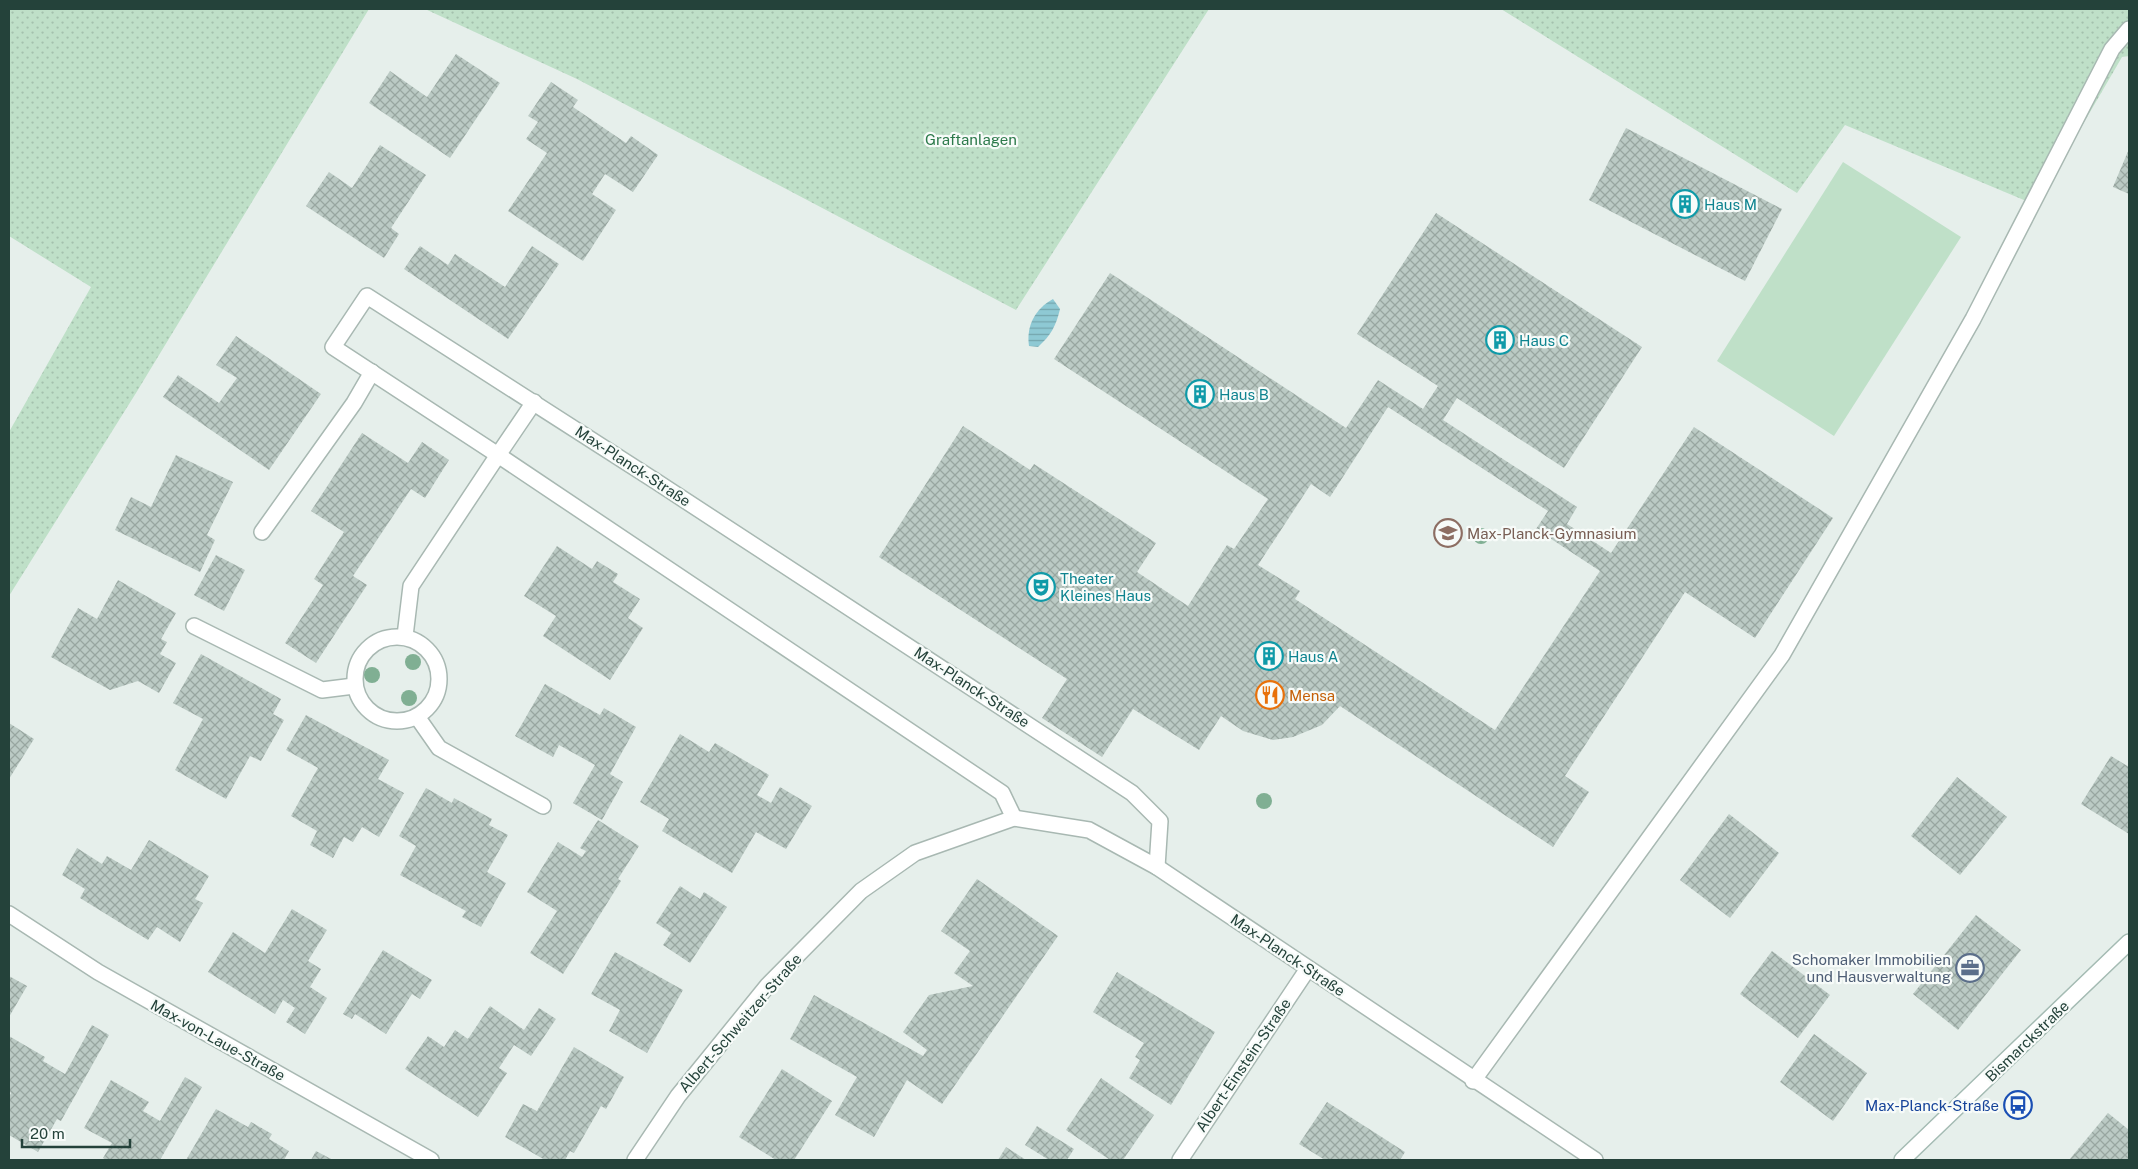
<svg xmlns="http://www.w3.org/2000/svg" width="2138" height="1169" font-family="'Public Sans',sans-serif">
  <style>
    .park { fill: url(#park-dots) }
    .pitch { fill: #bfe0c8 }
    .water { fill: url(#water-rules) }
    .building { fill: url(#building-cross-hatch); fill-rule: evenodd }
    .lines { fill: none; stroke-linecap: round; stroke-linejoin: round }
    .lane-casing { stroke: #a8b8b2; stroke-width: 18 }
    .street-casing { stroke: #a8b8b2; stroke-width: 18 }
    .secondary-casing { stroke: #a4bbb3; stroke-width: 18 }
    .lane { stroke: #fff; stroke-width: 15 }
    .street { stroke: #fff; stroke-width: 15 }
    .secondary { stroke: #fff; stroke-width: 15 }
    .tree { fill: #80af93 }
    .labels { text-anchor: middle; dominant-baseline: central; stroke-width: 4.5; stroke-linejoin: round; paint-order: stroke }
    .park-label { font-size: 15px; fill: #2d7a4b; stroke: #f7fbf9 }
    .culture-label { font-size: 15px; fill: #0d838f; stroke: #f7fbf9; text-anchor: start }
    .street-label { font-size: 15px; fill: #24423a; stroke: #f7fbf9 }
    .education-label { font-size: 15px; fill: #785e54; stroke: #f7fbf9; text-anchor: start }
    .food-label { font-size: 15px; fill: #c56008; stroke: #f7fbf9; text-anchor: start }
    .service-label { font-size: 15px; fill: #4e5e75; stroke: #f7fbf9; text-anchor: end }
    .transit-label { font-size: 15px; fill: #164399; stroke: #f7fbf9; text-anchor: end }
  </style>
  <defs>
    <pattern id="park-dots" width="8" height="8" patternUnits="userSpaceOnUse" patternTransform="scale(1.25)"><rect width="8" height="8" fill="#bfe0c8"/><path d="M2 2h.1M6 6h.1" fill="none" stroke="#a4c1ad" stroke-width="1.8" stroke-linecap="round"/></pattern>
    <pattern id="water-rules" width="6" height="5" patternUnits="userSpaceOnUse" patternTransform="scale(1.25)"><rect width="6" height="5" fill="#8ec9d4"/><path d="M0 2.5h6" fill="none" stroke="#74a5ad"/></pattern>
    <pattern id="building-cross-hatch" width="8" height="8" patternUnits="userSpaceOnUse" patternTransform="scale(1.25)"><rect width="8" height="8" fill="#bbcac4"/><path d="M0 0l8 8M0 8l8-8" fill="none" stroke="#98a6a0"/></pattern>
  </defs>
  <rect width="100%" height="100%" fill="#e6efeb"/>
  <g class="park">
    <path d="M 9,9 L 369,9 L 136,393 L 9,596 L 9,432 L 91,287 L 9,236 Z"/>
    <path d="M 425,9 L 1209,9 L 1016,310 L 577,79 Z"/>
    <path d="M 1501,9 L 2129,9 L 2129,56 L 2122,57 L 2036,205 L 1845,125 L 1797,193 Z"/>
  </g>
  <path class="pitch" d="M 1843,162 L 1961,237 L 1834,436 L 1717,361 Z"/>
  <path class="water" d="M 1053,299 L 1060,309 C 1056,326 1051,335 1038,347 L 1029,346 C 1026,326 1035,309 1053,299 Z"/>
  <g class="building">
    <path d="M 456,54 L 500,83 L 450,158 L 369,103 L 390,71 L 427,97 Z"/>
    <path d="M 551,82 L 578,100 L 573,107 L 626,143 L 631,136 L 658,155 L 633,192 L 605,174 L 592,194 L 616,210 L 583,261 L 508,211 L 547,153 L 526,139 L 538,122 L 528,116 Z"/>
    <path d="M 1626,128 L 1782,209 L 1745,281 L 1589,200 Z"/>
    <path d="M 380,145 L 426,175 L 391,228 L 399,234 L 384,258 L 306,206 L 329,172 L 352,188 Z"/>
    <path d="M 2129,149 L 2129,194 L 2113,187 Z"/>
    <path d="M 1436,213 L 1642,347 L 1564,468 L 1457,398 L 1443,420 L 1577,507 L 1567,524 L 1611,553 L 1694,427 L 1833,518 L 1755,638 L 1685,592 L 1565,776 L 1589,792 L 1553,847 L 1340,706 L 1322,725 L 1293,737 L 1273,740 L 1243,731 L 1221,716 L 1199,750 L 1133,709 L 1102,757 L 1042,718 L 1067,679 L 879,557 L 963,426 L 1030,470 L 1034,464 L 1156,543 L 1137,572 L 1188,606 L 1227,545 L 1234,549 L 1268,499 L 1054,359 L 1110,273 L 1346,428 L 1378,380 L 1423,409 L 1438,386 L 1357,334 ZM 1388,407 L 1548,511 L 1536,529 L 1600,571 L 1495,730 L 1295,599 L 1300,591 L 1258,565 L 1311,484 L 1330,497 Z"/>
    <path d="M 420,246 L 448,265 L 455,254 L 505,287 L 532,246 L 559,264 L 508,339 L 404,269 Z"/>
    <path d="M 236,336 L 321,394 L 269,470 L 163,397 L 178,375 L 219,403 L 237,378 L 216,365 Z"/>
    <path d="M 362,433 L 408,463 L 422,442 L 449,460 L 425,498 L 411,489 L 353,576 L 367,585 L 316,663 L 285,643 L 323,585 L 314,579 L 344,532 L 311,511 Z"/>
    <path d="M 176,455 L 233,482 L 207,535 L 215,540 L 200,572 L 115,530 L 131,497 L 151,507 Z"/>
    <path d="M 557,546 L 592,569 L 597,561 L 618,574 L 613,582 L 640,599 L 628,618 L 643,628 L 610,680 L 543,636 L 556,616 L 524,596 Z"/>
    <path d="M 216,555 L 245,570 L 224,611 L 194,595 Z"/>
    <path d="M 118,580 L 176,613 L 161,639 L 167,642 L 160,654 L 176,663 L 159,693 L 138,681 L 110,690 L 51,657 L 78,608 L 97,619 Z"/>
    <path d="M 201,654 L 281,699 L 273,714 L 284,720 L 261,761 L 250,756 L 226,799 L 175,770 L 203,719 L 173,703 Z"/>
    <path d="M 545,684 L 600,715 L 604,708 L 636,727 L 610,774 L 623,782 L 602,820 L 573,803 L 595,765 L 559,745 L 553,757 L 515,736 Z"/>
    <path d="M 306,715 L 389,760 L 378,779 L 404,793 L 379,837 L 362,827 L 353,842 L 344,837 L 333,858 L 310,845 L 317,831 L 291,816 L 318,768 L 286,750 Z"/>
    <path d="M 9,723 L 34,739 L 9,779 Z"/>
    <path d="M 680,734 L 709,752 L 715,743 L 769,775 L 757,795 L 771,803 L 780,787 L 812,806 L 786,849 L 756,832 L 732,873 L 662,831 L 669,819 L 640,802 Z"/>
    <path d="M 2111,756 L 2129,767 L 2129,834 L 2081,804 Z"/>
    <path d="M 1957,777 L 2007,817 L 1960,875 L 1911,836 Z"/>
    <path d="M 426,788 L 452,803 L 454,798 L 492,819 L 489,825 L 508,835 L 487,872 L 506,883 L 481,927 L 462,917 L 466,911 L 400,875 L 416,846 L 399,836 Z"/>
    <path d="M 1729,814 L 1779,853 L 1730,918 L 1680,880 Z"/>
    <path d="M 598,820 L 639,846 L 618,879 L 621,881 L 563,974 L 530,953 L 557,911 L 527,892 L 558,842 L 582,857 L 586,851 L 580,848 Z"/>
    <path d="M 149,840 L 209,876 L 195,899 L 203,903 L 180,942 L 157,927 L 148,940 L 80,898 L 85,889 L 62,875 L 77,848 L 102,864 L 107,856 L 131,870 Z"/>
    <path d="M 977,879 L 1058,936 L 942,1104 L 907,1080 L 874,1137 L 835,1115 L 857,1077 L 790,1039 L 814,995 L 923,1056 L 927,1050 L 903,1032 L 929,995 L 973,986 L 954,973 L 970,951 L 941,931 Z"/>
    <path d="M 680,886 L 700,899 L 704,892 L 727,907 L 690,963 L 663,945 L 671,933 L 656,923 Z"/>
    <path d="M 292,909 L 327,930 L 308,961 L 321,969 L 310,987 L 327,998 L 305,1034 L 286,1022 L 295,1008 L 283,1000 L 275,1014 L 208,972 L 233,932 L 265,953 Z"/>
    <path d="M 1976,915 L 2021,950 L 1958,1030 L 1913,994 Z"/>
    <path d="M 383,950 L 432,980 L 420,999 L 412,994 L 386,1034 L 355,1014 L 352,1019 L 343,1014 Z"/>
    <path d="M 1772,951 L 1830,995 L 1798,1038 L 1740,994 Z"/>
    <path d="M 615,952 L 683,990 L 647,1053 L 609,1031 L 620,1010 L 591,994 Z"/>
    <path d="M 1117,972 L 1215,1032 L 1171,1105 L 1129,1078 L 1140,1060 L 1135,1057 L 1144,1043 L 1093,1012 Z"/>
    <path d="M 9,976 L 27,986 L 9,1017 Z"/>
    <path d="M 490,1006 L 524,1030 L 539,1008 L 556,1019 L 531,1056 L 514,1045 L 499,1068 L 507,1073 L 478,1117 L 405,1069 L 428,1036 L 444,1047 L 455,1030 L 468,1039 Z"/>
    <path d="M 92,1025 L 109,1035 L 61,1121 L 57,1119 L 38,1152 L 9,1135 L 9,1097 L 11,1093 L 9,1091 L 9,1036 L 45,1057 L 43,1061 L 65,1074 Z"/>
    <path d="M 1814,1034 L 1867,1073 L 1833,1121 L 1780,1082 Z"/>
    <path d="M 574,1047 L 624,1077 L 606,1109 L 601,1106 L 574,1153 L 570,1151 L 565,1160 L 545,1160 L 505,1137 L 523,1104 L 537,1111 Z"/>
    <path d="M 782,1069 L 832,1101 L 794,1160 L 776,1160 L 739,1137 Z"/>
    <path d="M 185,1077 L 202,1087 L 160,1160 L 106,1160 L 103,1158 L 112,1143 L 84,1128 L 111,1080 L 149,1102 L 143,1111 L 160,1121 Z"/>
    <path d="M 1101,1078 L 1154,1115 L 1123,1160 L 1110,1160 L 1066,1130 Z"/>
    <path d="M 1327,1102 L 1405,1152 L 1400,1160 L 1325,1160 L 1299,1144 Z"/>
    <path d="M 216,1109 L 248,1127 L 251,1122 L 272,1134 L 269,1139 L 289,1151 L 284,1160 L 186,1160 Z"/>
    <path d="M 2108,1113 L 2129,1130 L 2129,1160 L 2069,1160 Z"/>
    <path d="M 1037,1126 L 1074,1149 L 1067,1160 L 1049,1160 L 1025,1145 Z"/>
    <path d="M 1006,1147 L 1026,1160 L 998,1160 Z"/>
    <path d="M 316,1151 L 333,1160 L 311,1160 Z"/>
  </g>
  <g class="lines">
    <defs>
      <g id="lane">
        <path d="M 498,455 L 534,402"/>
        <path d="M 262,532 L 354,403 L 372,372"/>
        <path d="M 1473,1081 L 1782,655 L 1973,319 L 2112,49 L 2129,29"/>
      </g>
      <g id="street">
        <path d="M 194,626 L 322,690 L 354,686"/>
        <path d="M 405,636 L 411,586 L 498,455"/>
        <circle cx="397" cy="679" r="42"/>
        <path d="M 418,718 L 439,748 L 543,806"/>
        <path d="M 1014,818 L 1002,793 L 498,455 L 333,347 L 367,296 L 657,482 L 1132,793 L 1160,821 L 1157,867"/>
        <path d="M 9,914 L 98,972 L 431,1160"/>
        <path d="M 635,1160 L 678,1096 L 768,985 L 861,891 L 915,853 L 1014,818 L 1089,830 L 1157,867 L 1595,1160"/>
        <path d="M 1180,1160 L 1307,970"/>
      </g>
      <path id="secondary" d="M 1902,1160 L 2129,942"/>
    </defs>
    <use href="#lane" class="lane-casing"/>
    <use href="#street" class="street-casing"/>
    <use href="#secondary" class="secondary-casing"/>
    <use href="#lane" class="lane"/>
    <use href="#street" class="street"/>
    <use href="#secondary" class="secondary"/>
  </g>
  <g class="tree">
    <circle cx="1481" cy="536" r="8"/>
    <circle cx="413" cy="662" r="8"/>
    <circle cx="372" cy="675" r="8"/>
    <circle cx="409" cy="698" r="8"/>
    <circle cx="1264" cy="801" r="8"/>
  </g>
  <defs>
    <symbol id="building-ring" viewBox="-11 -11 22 22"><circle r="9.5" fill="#f7fbf9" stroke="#0f9aa8" stroke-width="1.5"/><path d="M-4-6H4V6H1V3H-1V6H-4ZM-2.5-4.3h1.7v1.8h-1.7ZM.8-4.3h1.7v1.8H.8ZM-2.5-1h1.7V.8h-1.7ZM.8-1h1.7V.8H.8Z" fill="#0f9aa8"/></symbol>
    <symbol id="school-ring" viewBox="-11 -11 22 22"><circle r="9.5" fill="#f7fbf9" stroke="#8d6e63" stroke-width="1.5"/><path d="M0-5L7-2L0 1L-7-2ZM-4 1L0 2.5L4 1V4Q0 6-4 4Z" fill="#8d6e63"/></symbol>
    <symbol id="theatre-ring" viewBox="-11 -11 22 22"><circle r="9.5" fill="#f7fbf9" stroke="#0f9aa8" stroke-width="1.5"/><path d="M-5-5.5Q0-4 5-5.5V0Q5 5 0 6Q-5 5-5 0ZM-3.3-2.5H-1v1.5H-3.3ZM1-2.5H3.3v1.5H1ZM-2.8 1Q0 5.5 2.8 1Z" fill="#0f9aa8"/></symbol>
    <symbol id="restaurant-ring" viewBox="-11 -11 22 22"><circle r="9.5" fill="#f7fbf9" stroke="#e8710a" stroke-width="1.5"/><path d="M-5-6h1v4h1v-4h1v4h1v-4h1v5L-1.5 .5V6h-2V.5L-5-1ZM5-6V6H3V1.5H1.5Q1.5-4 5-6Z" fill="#e8710a"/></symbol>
    <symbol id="office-ring" viewBox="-11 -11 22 22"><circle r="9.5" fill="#f7fbf9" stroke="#5c6f8a" stroke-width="1.5"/><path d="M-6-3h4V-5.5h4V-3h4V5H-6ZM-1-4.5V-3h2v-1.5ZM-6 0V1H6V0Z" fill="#5c6f8a"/></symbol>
    <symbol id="bus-ring" viewBox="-11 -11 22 22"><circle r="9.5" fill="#f7fbf9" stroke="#1a4fb4" stroke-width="1.5"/><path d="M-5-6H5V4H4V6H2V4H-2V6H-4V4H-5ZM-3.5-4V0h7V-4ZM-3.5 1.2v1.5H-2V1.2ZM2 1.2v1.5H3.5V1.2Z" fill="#1a4fb4"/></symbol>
  </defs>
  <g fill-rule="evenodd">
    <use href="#building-ring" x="1669" y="188" width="32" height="32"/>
    <use href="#building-ring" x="1484" y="324" width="32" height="32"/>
    <use href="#building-ring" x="1184" y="378" width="32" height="32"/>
    <use href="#school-ring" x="1432" y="517" width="32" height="32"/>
    <use href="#theatre-ring" x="1025" y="571" width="32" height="32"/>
    <use href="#building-ring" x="1253" y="640" width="32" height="32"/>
    <use href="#restaurant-ring" x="1254" y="679" width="32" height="32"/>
    <use href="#office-ring" x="1954" y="952" width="32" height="32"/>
    <use href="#bus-ring" x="2002" y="1089" width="32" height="32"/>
  </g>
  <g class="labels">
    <g class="park-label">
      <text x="971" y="139">Graftanlagen</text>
    </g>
    <g class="culture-label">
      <text x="1704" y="204">Haus M</text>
      <text x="1519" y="340">Haus C</text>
      <text x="1219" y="394">Haus B</text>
      <text x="1060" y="578">Theater<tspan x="1060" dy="17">Kleines Haus</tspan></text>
      <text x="1288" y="656">Haus A</text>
    </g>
    <g class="street-label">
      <text transform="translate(633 466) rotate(33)">Max-Planck-Straße</text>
      <text transform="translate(972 687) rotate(33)">Max-Planck-Straße</text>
      <text transform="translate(1288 955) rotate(34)">Max-Planck-Straße</text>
      <text transform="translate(740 1023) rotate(-49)">Albert-Schweitzer-Straße</text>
      <text transform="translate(218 1040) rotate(29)">Max-von-Laue-Straße</text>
      <text transform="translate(2027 1041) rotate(-44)">Bismarckstraße</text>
      <text transform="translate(1243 1065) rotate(-56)">Albert-Einstein-Straße</text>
    </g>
    <g class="education-label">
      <text x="1467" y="533">Max-Planck-Gymnasium</text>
    </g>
    <g class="food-label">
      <text x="1289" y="695">Mensa</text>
    </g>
    <g class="service-label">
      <text x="1951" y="959">Schomaker Immobilien<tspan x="1951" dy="17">und Hausverwaltung</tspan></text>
    </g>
    <g class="transit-label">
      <text x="1999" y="1105">Max-Planck-Straße</text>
    </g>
  </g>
  <rect width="2138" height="1169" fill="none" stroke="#24423a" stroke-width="20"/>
  <path d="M22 1139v8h108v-8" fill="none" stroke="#24423a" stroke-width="2.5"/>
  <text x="30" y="1139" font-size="15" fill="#24423a" stroke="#f7fbf9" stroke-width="4" paint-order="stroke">20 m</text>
</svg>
